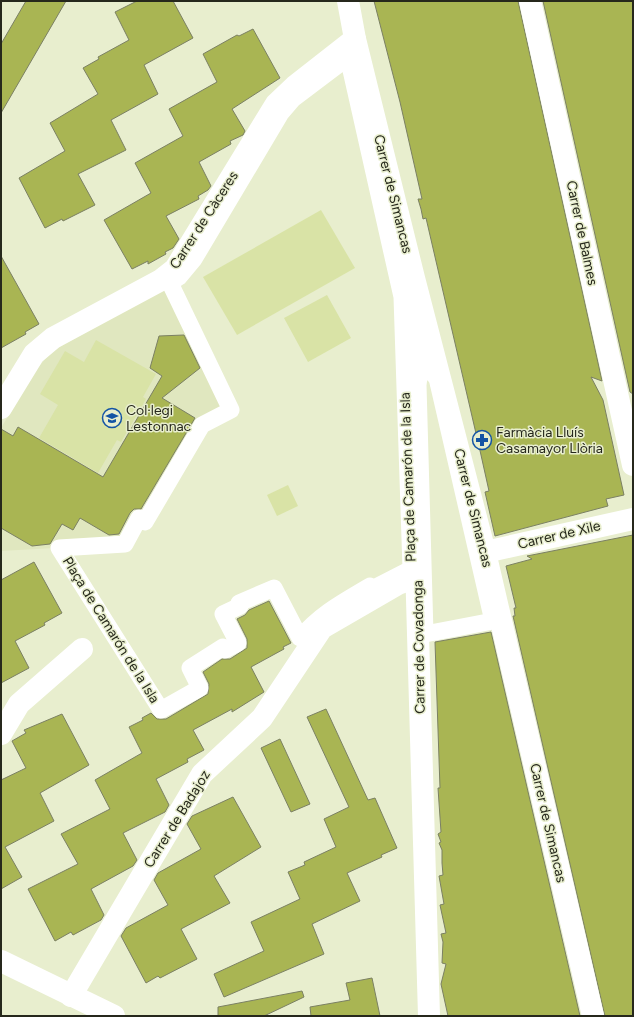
<svg xmlns="http://www.w3.org/2000/svg" width="634" height="1017" font-family="Figtree,sans-serif">
  <style>
    .built { fill: #e0e7bf }
    .green { fill: #d9e3a6 }
    .building { fill: #a9b553; stroke: #7b8063 }
    .lines { fill: none; stroke-linecap: round; stroke-linejoin: round }
    .pedestrian { stroke: #fff; stroke-width: 17 }
    .minor { stroke: #fff; stroke-width: 22 }
    .labels { text-anchor: middle; dominant-baseline: central; stroke-width: 3; stroke-linejoin: round; paint-order: stroke }
    .street-label { font-size: 14px; fill: #26281c; stroke: #e8eece }
    .poi-label { font-size: 14px; fill: #26281c; stroke: #e8eece; text-anchor: start }
  </style>
  <rect width="100%" height="100%" fill="#e8eece"/>
  <path class="built" d="M 171,285 L 230,410 L 202,425 L 125,544 L 1,551 L 1,428 L 36,370 L 51,352 Z"/>
  <g class="green">
    <path d="M 321,210 L 355,268 L 237,335 L 203,277 Z"/>
    <path d="M 327,295 L 351,338 L 308,362 L 284,318 Z"/>
    <path d="M 96,340 L 156,374 L 143,397 L 146,399 L 121,442 L 117,440 L 98,473 L 39,438 L 58,405 L 40,394 L 65,351 L 84,362 Z"/>
    <path d="M 288,485 L 298,506 L 277,516 L 267,495 Z"/>
  </g>
  <g class="building">
    <path d="M 26,1 L 66,1 L 1,113 L 1,44 Z"/>
    <path d="M 137,1 L 173,1 L 193,38 L 144,65 L 158,94 L 111,120 L 126,150 L 78,174 L 95,205 L 63,221 L 62,219 L 45,228 L 19,178 L 65,151 L 50,123 L 98,94 L 83,68 L 99,59 L 98,57 L 129,40 L 115,12 Z"/>
    <path d="M 374,1 L 518,1 L 602,381 L 591,377 L 603,400 L 624,495 L 606,499 L 608,506 L 495,536 L 485,492 L 489,491 L 481,455 L 426,218 L 423,219 L 421,209 L 418,199 L 422,199 L 400,102 Z"/>
    <path d="M 543,1 L 633,1 L 633,394 L 630,392 Z"/>
    <path d="M 253,29 L 280,78 L 232,109 L 245,131 L 243,135 L 230,141 L 231,144 L 199,162 L 211,186 L 208,190 L 198,196 L 199,199 L 166,216 L 179,239 L 173,248 L 165,252 L 166,254 L 148,264 L 148,261 L 132,269 L 104,220 L 151,193 L 135,163 L 183,136 L 169,109 L 217,82 L 203,54 L 237,35 L 239,36 Z"/>
    <path d="M 1,256 L 39,324 L 25,332 L 26,334 L 1,348 Z"/>
    <path d="M 184,335 L 200,368 L 162,398 L 195,418 L 141,509 L 134,509 L 130,513 L 119,534 L 109,535 L 80,518 L 73,530 L 62,524 L 50,544 L 32,546 L 1,528 L 1,429 L 13,436 L 18,427 L 103,477 L 162,376 L 150,368 L 159,336 Z"/>
    <path d="M 633,535 L 633,1016 L 605,1016 L 513,616 L 515,616 L 514,608 L 516,608 L 506,566 L 532,559 L 527,556 Z"/>
    <path d="M 34,562 L 62,613 L 44,623 L 45,625 L 15,641 L 29,668 L 1,683 L 1,580 Z"/>
    <path d="M 269,601 L 291,643 L 283,647 L 284,649 L 251,667 L 264,692 L 232,712 L 232,709 L 193,730 L 204,750 L 187,759 L 188,762 L 156,779 L 169,805 L 165,812 L 123,833 L 137,860 L 133,866 L 91,889 L 104,915 L 101,920 L 73,935 L 71,932 L 55,941 L 28,889 L 78,864 L 61,834 L 110,809 L 95,780 L 142,753 L 129,727 L 143,720 L 142,718 L 151,713 L 157,719 L 166,719 L 208,694 L 209,684 L 203,672 L 222,659 L 230,659 L 247,648 L 247,639 L 237,619 L 245,615 L 249,610 Z"/>
    <path d="M 491,632 L 580,1016 L 448,1016 L 441,984 L 446,964 L 442,963 L 443,942 L 441,934 L 446,933 L 440,905 L 444,904 L 439,876 L 443,875 L 442,863 L 442,850 L 439,843 L 441,842 L 438,834 L 441,832 L 438,788 L 440,788 L 435,642 Z"/>
    <path d="M 326,709 L 368,800 L 375,798 L 397,848 L 381,855 L 382,857 L 347,873 L 360,901 L 312,924 L 324,954 L 224,997 L 214,974 L 264,951 L 251,922 L 300,899 L 288,872 L 305,865 L 304,862 L 336,847 L 324,819 L 349,807 L 307,717 Z"/>
    <path d="M 62,714 L 89,765 L 40,793 L 54,821 L 5,847 L 22,877 L 1,889 L 1,780 L 26,768 L 12,741 L 26,733 L 24,730 Z"/>
    <path d="M 280,739 L 310,804 L 291,812 L 261,748 Z"/>
    <path d="M 233,797 L 261,847 L 214,876 L 230,903 L 181,929 L 197,959 L 160,978 L 158,976 L 146,983 L 121,936 L 126,928 L 168,905 L 154,880 L 158,873 L 201,849 L 187,824 L 192,816 Z"/>
    <path d="M 372,978 L 380,1016 L 311,1016 L 310,1007 L 350,1000 L 346,983 Z"/>
    <path d="M 302,991 L 304,997 L 264,1016 L 218,1016 L 218,1007 Z"/>
  </g>
  <g class="lines">
    <g class="pedestrian">
      <path d="M 342,62 L 350,66 L 402,297 L 411,569 L 372,589 L 370,586 C 343,602 320,614 300,638 L 274,588 L 239,603 L 240,606 L 223,614 L 238,643 L 225,650 L 223,647 L 190,668 L 200,688 L 161,710 L 59,548 L 125,544 L 139,518 L 145,522 L 202,425 L 231,410 L 170,283 L 179,277 L 194,259 L 281,113 L 293,99 Z"/>
      <path d="M 423,371 L 431,372 L 437,378 L 493,621 L 425,634 L 418,385 L 419,377 Z"/>
    </g>
    <g class="minor">
      <path d="M 348,1 L 355,39 L 414,278 L 485,552 L 593,1016"/>
      <path d="M 530,1 L 633,465"/>
      <path d="M 414,311 L 414,495 L 429,1016"/>
      <path d="M 1,408 L 34,354 L 53,338 L 161,280 L 175,269 L 276,104 L 295,86 L 355,39"/>
      <path d="M 485,552 L 633,519"/>
      <path d="M 1,734 L 19,704 L 82,649"/>
      <path d="M 1,961 L 114,1016"/>
      <path d="M 71,996 L 202,774 L 262,718 L 322,628 L 398,584 L 417,577"/>
    </g>
  </g>
  <defs>
    <symbol id="school-ring" viewBox="-11 -11 22 22"><circle r="9.5" fill="#e8eece" stroke="#1454a4" stroke-width="1.5"/><path d="M0-5L7-2L0 1L-7-2ZM-4 1L0 2.5L4 1V4Q0 6-4 4Z" fill="#1454a4"/></symbol>
    <symbol id="pharmacy-ring" viewBox="-11 -11 22 22"><circle r="9.5" fill="#e8eece" stroke="#1454a4" stroke-width="1.5"/><path d="M-2-6h4v4h4v4h-4v4h-4v-4h-4v-4h4Z" fill="#1454a4"/></symbol>
  </defs>
  <g fill-rule="evenodd">
    <use href="#school-ring" x="101" y="407" width="22" height="22"/>
    <use href="#pharmacy-ring" x="471" y="429" width="22" height="22"/>
  </g>
  <g class="labels">
    <g class="street-label">
      <text transform="translate(393 194) rotate(76)">Carrer de Simancas</text>
      <text transform="translate(204 220) rotate(-57)">Carrer de Càceres</text>
      <text transform="translate(582 233) rotate(78)">Carrer de Balmes</text>
      <text transform="translate(408 477) rotate(-92)">Plaça de Camarón de la Isla</text>
      <text transform="translate(473 508) rotate(76)">Carrer de Simancas</text>
      <text transform="translate(559 535) rotate(-13)">Carrer de Xile</text>
      <text transform="translate(111 630) rotate(58)">Plaça de Camarón de la Isla</text>
      <text transform="translate(419 647) rotate(-91)">Carrer de Covadonga</text>
      <text transform="translate(177 819) rotate(-58)">Carrer de Badajoz</text>
      <text transform="translate(548 823) rotate(77)">Carrer de Simancas</text>
    </g>
    <g class="poi-label">
      <text x="126" y="410">Col·legi<tspan x="126" dy="16">Lestonnac</tspan></text>
      <text x="496" y="432">Farmàcia Lluís<tspan x="496" dy="16">Casamayor Llòria</tspan></text>
    </g>
  </g>
  <rect width="634" height="1017" fill="none" stroke="#26281c" stroke-width="4"/>
</svg>
